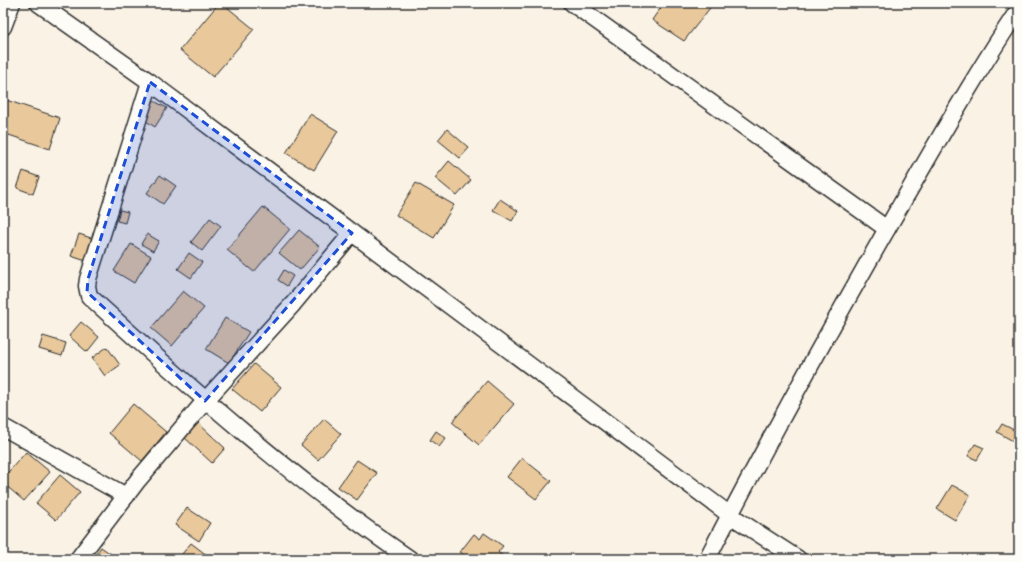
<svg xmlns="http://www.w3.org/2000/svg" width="1022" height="562" font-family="Itim,sans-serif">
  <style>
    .building { fill: #e9c89b; stroke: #2b2b2b }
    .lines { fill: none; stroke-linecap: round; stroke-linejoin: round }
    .minor-casing { stroke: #2b2b2b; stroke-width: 19 }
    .minor { stroke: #fdfcf7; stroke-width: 16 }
    .marked { fill: #1d4ed8; fill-opacity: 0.2; stroke: #1d4ed8; stroke-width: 3; stroke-dasharray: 8 5; stroke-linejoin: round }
  </style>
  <rect width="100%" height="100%" fill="#f9f2e5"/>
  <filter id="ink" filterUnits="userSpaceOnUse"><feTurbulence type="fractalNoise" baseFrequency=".025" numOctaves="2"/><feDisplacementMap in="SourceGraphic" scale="8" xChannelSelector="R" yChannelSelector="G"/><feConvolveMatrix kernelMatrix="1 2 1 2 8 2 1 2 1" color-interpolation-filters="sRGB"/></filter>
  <g filter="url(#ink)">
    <g class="building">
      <path d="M 219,3 L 222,3 L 254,29 L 213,77 L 180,50 Z"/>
      <path d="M 664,3 L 712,3 L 713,4 L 684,41 L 652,20 Z"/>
      <path d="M 6,100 L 60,118 L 50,149 L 3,133 L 3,108 Z"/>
      <path d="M 154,101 L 167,108 L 155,127 L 143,119 Z"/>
      <path d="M 310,114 L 338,131 L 314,170 L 286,153 Z"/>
      <path d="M 447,129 L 469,148 L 460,158 L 438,140 Z"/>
      <path d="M 449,161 L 471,180 L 457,196 L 435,178 Z"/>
      <path d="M 23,171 L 39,177 L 33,194 L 17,188 Z"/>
      <path d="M 160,175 L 176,186 L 163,204 L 147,193 Z"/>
      <path d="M 416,183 L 454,205 L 434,238 L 396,215 Z"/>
      <path d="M 500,199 L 518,211 L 512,221 L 493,210 Z"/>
      <path d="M 263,207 L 290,229 L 254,272 L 227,250 Z"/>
      <path d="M 120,210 L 128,212 L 125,223 L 117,221 Z"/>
      <path d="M 210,218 L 221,226 L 202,251 L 191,242 Z"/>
      <path d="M 299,230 L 320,247 L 300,270 L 279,253 Z"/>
      <path d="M 79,234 L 97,240 L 89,262 L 71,256 Z"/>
      <path d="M 147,234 L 159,241 L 153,251 L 141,244 Z"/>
      <path d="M 131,244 L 151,256 L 134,283 L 114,271 Z"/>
      <path d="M 189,253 L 202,262 L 191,278 L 178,269 Z"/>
      <path d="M 284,270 L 293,276 L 287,286 L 278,280 Z"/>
      <path d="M 183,291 L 204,308 L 172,346 L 151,328 Z"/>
      <path d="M 225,318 L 249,332 L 229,363 L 206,349 Z"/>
      <path d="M 81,322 L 99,337 L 87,352 L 69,336 Z"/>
      <path d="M 43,336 L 66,343 L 62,356 L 39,349 Z"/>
      <path d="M 107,347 L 120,365 L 105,376 L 92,358 Z"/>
      <path d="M 254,364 L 281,387 L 260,412 L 232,389 Z"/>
      <path d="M 487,381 L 514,404 L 479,445 L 452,422 Z"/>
      <path d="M 133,404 L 166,432 L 142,461 L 109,433 Z"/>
      <path d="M 324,419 L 341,434 L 318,460 L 301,445 Z"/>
      <path d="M 198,423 L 225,448 L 212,463 L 185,438 Z"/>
      <path d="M 1002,424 L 1018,432 L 1013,441 L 997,432 Z"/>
      <path d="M 436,431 L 446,438 L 439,447 L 430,440 Z"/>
      <path d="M 975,444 L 984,448 L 977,460 L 968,456 Z"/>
      <path d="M 26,452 L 50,472 L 24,501 L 3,483 L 3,478 Z"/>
      <path d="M 522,458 L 551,481 L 536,499 L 507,477 Z"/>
      <path d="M 357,460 L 377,473 L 357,500 L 338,487 Z"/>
      <path d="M 60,475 L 80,492 L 56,520 L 36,503 Z"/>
      <path d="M 952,485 L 970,495 L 955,520 L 937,509 Z"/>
      <path d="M 187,508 L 210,523 L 199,541 L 175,525 Z"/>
      <path d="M 484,533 L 503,546 L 498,552 L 506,559 L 470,559 L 460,552 L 474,534 L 480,539 Z"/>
      <path d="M 191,543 L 212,559 L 178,559 Z"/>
      <path d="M 101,547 L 118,559 L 92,559 Z"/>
    </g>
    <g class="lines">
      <defs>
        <g id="minor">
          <path d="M 38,3 L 150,82 L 730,515 L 798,559"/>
          <path d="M 572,3 L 887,229"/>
          <path d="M 3,27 L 12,3"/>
          <path d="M 150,82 L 88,279 L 87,286 L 89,296 C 191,389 295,481 410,559"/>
          <path d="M 3,427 L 126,496"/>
          <path d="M 78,559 L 138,480 L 205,401 L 293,304 L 352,233"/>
          <path d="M 707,559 C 768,441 833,323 899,208 C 938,141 976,73 1019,9"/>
        </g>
      </defs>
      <use href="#minor" class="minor-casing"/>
      <use href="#minor" class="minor"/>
    </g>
  </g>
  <path class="marked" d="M 150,82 L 352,233 L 205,401 L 87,292 L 88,279 Z"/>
  <rect width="1022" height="562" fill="none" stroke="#fdfcf7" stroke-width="16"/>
  <rect x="8" y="8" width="1006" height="546" fill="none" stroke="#2b2b2b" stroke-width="1.5" filter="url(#ink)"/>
</svg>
